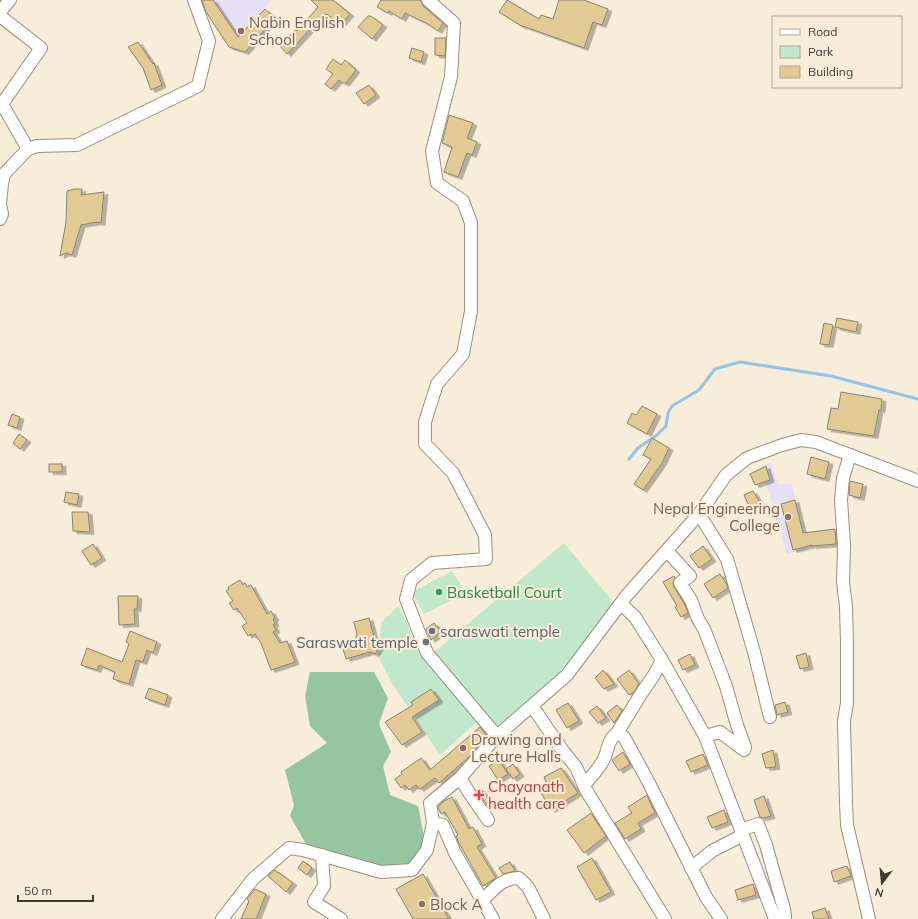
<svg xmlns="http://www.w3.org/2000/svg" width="918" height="919" font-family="Mulish,sans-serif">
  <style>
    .education { fill: #e6e0f6 }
    .green { fill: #c2e8cb }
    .forest { fill: #95c6a0 }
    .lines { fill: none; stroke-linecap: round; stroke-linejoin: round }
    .stream { stroke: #91c5e9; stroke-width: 3 }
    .building { fill: #e2ca94; stroke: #8a826f; filter: url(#shadow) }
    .minor-casing { stroke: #988f7c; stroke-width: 14 }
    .minor { stroke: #fff; stroke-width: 12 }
    .education-dot { fill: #8d6e63; stroke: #f7edd9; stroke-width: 1.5 }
    .leisure-dot { fill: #2e9e5b; stroke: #f7edd9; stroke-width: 1.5 }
    .worship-dot { fill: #6b7280; stroke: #f7edd9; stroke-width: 1.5 }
    .health-dot { fill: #e0444e; stroke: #f7edd9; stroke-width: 1.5 }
    .labels { text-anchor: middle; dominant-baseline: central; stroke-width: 4; stroke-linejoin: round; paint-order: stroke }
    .education-label { font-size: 15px; fill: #785e54; stroke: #f7edd9; text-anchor: start }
    .leisure-label { font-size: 15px; fill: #27864d; stroke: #f7edd9; text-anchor: start }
    .worship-label { font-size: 15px; fill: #5b616d; stroke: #f7edd9; text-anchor: start }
    .health-label { font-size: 15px; fill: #be3a42; stroke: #f7edd9; text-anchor: start }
  </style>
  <defs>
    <filter id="shadow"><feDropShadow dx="4" dy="2.5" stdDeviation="0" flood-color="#0004"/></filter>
  </defs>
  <rect width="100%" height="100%" fill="#f7edd9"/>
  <g class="education">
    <path d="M 198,0 L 271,0 L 264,8 L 275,18 L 245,52 L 228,44 Z"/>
    <path d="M 771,463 L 778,485 L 791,483 L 809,549 L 787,554 L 761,466 Z"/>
  </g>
  <g class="green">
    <path d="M 564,543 L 615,604 L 543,692 L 495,729 L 433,653 Z"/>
    <path d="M 452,571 L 466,593 L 424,614 L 412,592 Z"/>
    <path d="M 398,606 L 406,621 L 416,647 L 478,721 L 440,755 L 392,683 L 377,654 L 382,649 L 384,641 L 380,637 L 381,623 Z"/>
  </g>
  <path class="forest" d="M 310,672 L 374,672 L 388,698 L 379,724 L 391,752 L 383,766 L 390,795 L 418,806 L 425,842 L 409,870 L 382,872 L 309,849 L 290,816 L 294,805 L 285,770 L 327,743 L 310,726 L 305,696 Z"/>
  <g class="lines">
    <path class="stream" d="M 629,459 L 638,448 L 657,435 L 666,426 L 668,413 L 672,406 L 699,390 L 715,369 L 740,362 L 831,376 L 918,399"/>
  </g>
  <g class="building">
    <path d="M 202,0 L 213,0 L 238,37 L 265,9 L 275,18 L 245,52 L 229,47 L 206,12 Z"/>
    <path d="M 311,0 L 333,0 L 350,14 L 340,25 L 327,14 L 326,15 L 324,14 L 287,54 L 280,46 L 296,29 L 297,31 L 318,7 Z"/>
    <path d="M 381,0 L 419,0 L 421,1 L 423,6 L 443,23 L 438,31 L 426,23 L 405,13 L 402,19 L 389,11 L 388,13 L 377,7 Z"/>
    <path d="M 507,0 L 539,19 L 541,15 L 553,19 L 559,0 L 584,0 L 608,9 L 602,25 L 593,22 L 584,48 L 523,26 L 523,27 L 499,12 Z"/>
    <path d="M 368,16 L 371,16 L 383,25 L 372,39 L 358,27 Z"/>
    <path d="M 435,38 L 446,38 L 445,56 L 435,55 Z"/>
    <path d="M 138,42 L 153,64 L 154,63 L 162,85 L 151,90 L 143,68 L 128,47 Z"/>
    <path d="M 412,48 L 424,52 L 421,62 L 409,58 Z"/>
    <path d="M 333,59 L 341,65 L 345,60 L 356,70 L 346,83 L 343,83 L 339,80 L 331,89 L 325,84 L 333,74 L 326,69 Z"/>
    <path d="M 369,85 L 376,95 L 364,104 L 356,93 Z"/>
    <path d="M 449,115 L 473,123 L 467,138 L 477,142 L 472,155 L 467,153 L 458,177 L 444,172 L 452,147 L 442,143 Z"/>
    <path d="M 74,189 L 82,189 L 81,195 L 104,192 L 101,223 L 97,222 L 81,225 L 72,255 L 66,253 L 60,256 L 66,222 L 67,191 Z"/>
    <path d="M 837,318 L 858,322 L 856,332 L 835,327 Z"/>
    <path d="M 824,323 L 833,325 L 829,345 L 820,344 Z"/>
    <path d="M 841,392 L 882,399 L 881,410 L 879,410 L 874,436 L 827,429 L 831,408 L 838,409 Z"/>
    <path d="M 642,406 L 657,414 L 647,434 L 627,423 L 632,413 L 636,415 Z"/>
    <path d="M 12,414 L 20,417 L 17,428 L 8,425 Z"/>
    <path d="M 19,434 L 27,440 L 20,449 L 13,443 Z"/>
    <path d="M 652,438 L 669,448 L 662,463 L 643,490 L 634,484 L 651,459 L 643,455 Z"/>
    <path d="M 811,457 L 829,462 L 825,479 L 807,474 Z"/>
    <rect x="49" y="464" width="13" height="8"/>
    <path d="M 766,466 L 770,480 L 755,485 L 750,474 Z"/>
    <path d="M 850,481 L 863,484 L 860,498 L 849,495 Z"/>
    <path d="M 753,491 L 760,503 L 750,508 L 744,495 Z"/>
    <path d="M 66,492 L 79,494 L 77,505 L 64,502 Z"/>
    <path d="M 795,500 L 803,533 L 835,529 L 836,544 L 812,546 L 812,545 L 793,550 L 781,504 Z"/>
    <path d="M 72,512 L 88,512 L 90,532 L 73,531 Z"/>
    <path d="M 93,544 L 102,558 L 91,565 L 82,551 Z"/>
    <path d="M 703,546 L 712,559 L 699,568 L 690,556 Z"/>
    <path d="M 720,574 L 726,583 L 728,588 L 713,598 L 704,584 Z"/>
    <path d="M 674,576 L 675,578 L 673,583 L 674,587 L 684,603 L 688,613 L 681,617 L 675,607 L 677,606 L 663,582 Z"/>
    <path d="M 240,580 L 243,585 L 245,583 L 247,587 L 251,585 L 267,614 L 271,611 L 275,618 L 273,619 L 275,624 L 273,625 L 276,630 L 273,632 L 280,643 L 287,641 L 295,662 L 271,670 L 261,643 L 255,634 L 252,636 L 251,634 L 248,636 L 242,626 L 247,623 L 237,608 L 234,610 L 229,603 L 233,601 L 226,591 L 229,589 L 228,587 Z"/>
    <path d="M 118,596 L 138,596 L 137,609 L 134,609 L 135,624 L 119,625 Z"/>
    <path d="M 369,618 L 374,637 L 372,642 L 380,646 L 375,654 L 370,652 L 346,659 L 342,645 L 354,641 L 357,635 L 354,622 Z"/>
    <path d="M 434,623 L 441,632 L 431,640 L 426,629 Z"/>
    <path d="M 130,631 L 157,642 L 153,653 L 147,650 L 143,662 L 136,660 L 129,684 L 113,679 L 115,672 L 99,665 L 97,670 L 81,665 L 87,648 L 122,662 L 129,644 L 126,642 Z"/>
    <path d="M 806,653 L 809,667 L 800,669 L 796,656 Z"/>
    <path d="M 690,654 L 695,665 L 683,670 L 678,660 Z"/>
    <path d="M 603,670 L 614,684 L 604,689 L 595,678 Z"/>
    <path d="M 629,670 L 639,684 L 634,692 L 629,695 L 617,679 Z"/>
    <path d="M 149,688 L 168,695 L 165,705 L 145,698 Z"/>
    <path d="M 431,689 L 439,700 L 412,717 L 422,732 L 402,745 L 385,722 L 413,705 L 411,702 Z"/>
    <path d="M 785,702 L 788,712 L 777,715 L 775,705 Z"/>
    <path d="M 568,703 L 579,721 L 567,728 L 556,710 Z"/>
    <path d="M 617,705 L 622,711 L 614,723 L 607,713 Z"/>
    <path d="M 597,706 L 606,718 L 598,723 L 589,712 Z"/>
    <path d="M 480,727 L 487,736 L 469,757 L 439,783 L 435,778 L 420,789 L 416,785 L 409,790 L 405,785 L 401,788 L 395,779 L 402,774 L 401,772 L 421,758 L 430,770 Z"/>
    <path d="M 773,750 L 776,767 L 766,768 L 762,754 Z"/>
    <path d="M 623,752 L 630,764 L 619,771 L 612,760 Z"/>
    <path d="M 703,754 L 708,765 L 691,772 L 686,761 Z"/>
    <path d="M 499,760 L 508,774 L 498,780 L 489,766 Z"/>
    <path d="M 513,764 L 520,774 L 513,779 L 506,769 Z"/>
    <path d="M 561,768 L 578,793 L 551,810 L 538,788 L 546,782 L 544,777 Z"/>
    <path d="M 481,789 L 492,804 L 488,806 L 477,791 Z"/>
    <path d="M 647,795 L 655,813 L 638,823 L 641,829 L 625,839 L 615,823 L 632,813 L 628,807 Z"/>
    <path d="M 764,796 L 771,816 L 763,818 L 760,817 L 754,800 Z"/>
    <path d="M 452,797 L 469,829 L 473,827 L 482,844 L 477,847 L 496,878 L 483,886 L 459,843 L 456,836 L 458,835 L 445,812 L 441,814 L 438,807 L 444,801 Z"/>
    <path d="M 724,810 L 728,822 L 712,828 L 707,817 Z"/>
    <path d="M 591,813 L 606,836 L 584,853 L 567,830 Z"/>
    <path d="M 592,858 L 611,892 L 596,900 L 577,867 Z"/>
    <path d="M 303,861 L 312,868 L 307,875 L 298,868 Z"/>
    <path d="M 510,862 L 515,871 L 503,874 L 499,868 Z"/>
    <path d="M 847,866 L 851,876 L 834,882 L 831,871 Z"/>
    <path d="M 275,870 L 293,883 L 286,892 L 268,876 Z"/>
    <path d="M 423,874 L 449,919 L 413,919 L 396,889 Z"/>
    <path d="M 753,884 L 756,895 L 738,900 L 735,890 Z"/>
    <path d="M 255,889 L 266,894 L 256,919 L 241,919 L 249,901 L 247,899 Z"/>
    <path d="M 825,908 L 829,919 L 814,919 L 812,912 Z"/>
  </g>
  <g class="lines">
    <defs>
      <g id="minor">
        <path d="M 428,0 L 454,23 L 451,77 L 432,151 L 437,183 L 463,201 L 471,223 L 471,311 L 463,354 L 437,384 L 425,422 L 425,444 L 453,473 L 485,535 L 486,559 L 432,563 L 411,580 L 406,599 L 427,653 L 497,736"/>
        <path d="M 0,12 L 10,0"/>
        <path d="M 0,16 L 41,48 L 2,104 L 28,149"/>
        <path d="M 0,219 L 2,214 L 0,204 L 2,184 L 4,174 L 28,149 L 37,146 L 77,145 L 198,86 L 209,41 L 194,0"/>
        <path d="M 850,455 L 843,478 L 841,500 L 844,545 L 843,582 L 846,606 L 847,643 L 847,703 L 844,721 L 846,802 L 847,825 L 869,919"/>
        <path d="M 699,514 L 727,559 L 754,652 L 770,717"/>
        <path d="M 667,551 L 690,576 L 680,583 L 691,600 L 698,619 L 704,629 L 726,686 L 737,725 L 745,747 L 744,750 L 720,732 L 705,736"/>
        <path d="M 621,604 L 635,617 L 662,660 L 705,736 L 775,919"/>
        <path d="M 532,706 L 563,751 L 576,767 L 586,790 L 665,919"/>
        <path d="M 617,733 L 641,694 L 654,675 L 662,660"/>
        <path d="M 460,778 L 470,794 L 488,820"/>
        <path d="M 584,785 C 591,777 599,769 604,759 C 608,750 608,739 617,733 L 624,737 L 649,783 L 706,897 L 721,919"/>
        <path d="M 433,823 L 443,825 L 455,853 L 493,919"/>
        <path d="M 741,830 L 758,824 L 766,845 L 784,909 L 785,916 L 783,919"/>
        <path d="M 322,855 L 324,886 L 314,902 L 341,919"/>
        <path d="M 691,868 L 712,851 L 743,835"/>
        <path d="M 483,900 C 494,889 502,878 519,878 L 528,887 L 544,919"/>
        <path d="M 222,919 L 253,879 L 289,848 L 303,850 L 381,872 L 412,870 L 427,850 L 433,823 L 430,803 L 460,778 L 497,736 L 567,675 L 627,595 L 699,514 L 726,475 L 747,458 L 782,445 L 801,440 L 816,442 L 918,481"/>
      </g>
    </defs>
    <use href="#minor" class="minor-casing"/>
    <use href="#minor" class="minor"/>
  </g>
  <g class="education-dot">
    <circle cx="241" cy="31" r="4"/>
    <circle cx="788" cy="517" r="4"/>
    <circle cx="463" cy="748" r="4"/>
    <circle cx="422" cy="904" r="4"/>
  </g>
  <circle class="leisure-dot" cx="439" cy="592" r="4"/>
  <g class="worship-dot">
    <circle cx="432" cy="631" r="4"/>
    <circle cx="426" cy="642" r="4"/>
  </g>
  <path class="health-dot" d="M477 789h4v4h4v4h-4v4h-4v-4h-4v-4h4z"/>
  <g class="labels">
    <g class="education-label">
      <text x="249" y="22">Nabin English<tspan x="249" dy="17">School</tspan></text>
      <text x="780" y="508" text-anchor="end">Nepal Engineering<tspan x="780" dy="17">College</tspan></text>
      <text x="471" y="739">Drawing and<tspan x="471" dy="17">Lecture Halls</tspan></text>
      <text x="430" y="904">Block A</text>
    </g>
    <g class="leisure-label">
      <text x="447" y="592">Basketball Court</text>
    </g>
    <g class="worship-label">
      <text x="440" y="631">saraswati temple</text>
      <text x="418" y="642" text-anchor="end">Saraswati temple</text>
    </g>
    <g class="health-label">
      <text x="488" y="786">Chayanath<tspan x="488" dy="17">health care</tspan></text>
    </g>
  </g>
  <rect x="772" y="16" width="130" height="72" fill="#f7edd9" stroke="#ada697"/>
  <rect x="780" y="29" width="20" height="6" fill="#ffffff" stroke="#ada697"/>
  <text x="808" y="36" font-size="12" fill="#3f3b33">Road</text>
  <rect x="780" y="46" width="20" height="12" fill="#c2e8cb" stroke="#ada697"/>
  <text x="808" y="56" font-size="12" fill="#3f3b33">Park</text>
  <rect x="780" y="66" width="20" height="12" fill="#e2ca94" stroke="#ada697"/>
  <text x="808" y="76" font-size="12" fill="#3f3b33">Building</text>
  <g transform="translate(882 883) rotate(196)" stroke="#f7edd9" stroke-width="3" paint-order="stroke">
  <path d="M0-3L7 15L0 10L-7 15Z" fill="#3f3b33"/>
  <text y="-6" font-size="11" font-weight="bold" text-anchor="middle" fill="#3f3b33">N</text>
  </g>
  <path d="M18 895v6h75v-6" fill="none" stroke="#3f3b33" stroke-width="2"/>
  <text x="24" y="895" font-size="12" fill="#3f3b33" stroke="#f7edd9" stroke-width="3" paint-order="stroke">50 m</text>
</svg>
